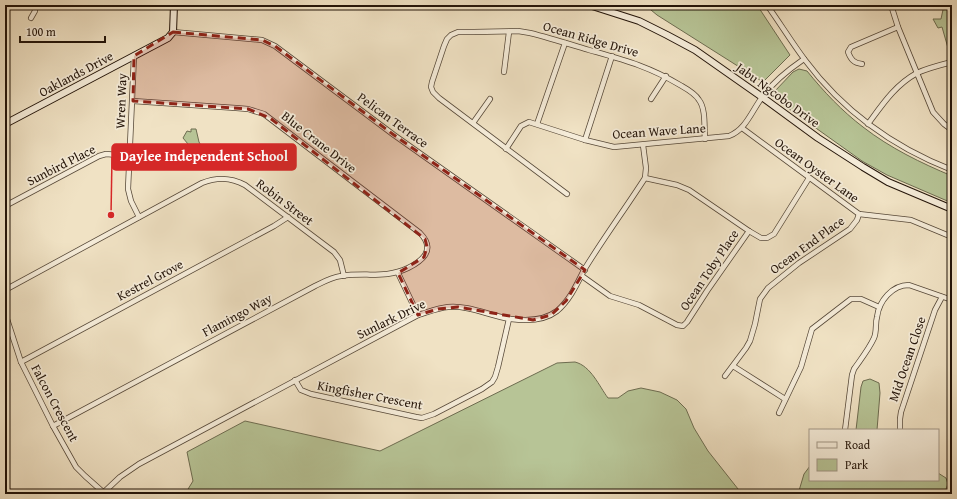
<svg xmlns="http://www.w3.org/2000/svg" width="957" height="499" font-family="'Gentium Book Plus',serif">
  <style>
    .green { fill: #b7c496; stroke: #6d6c50 }
    .lines { fill: none; stroke-linecap: round; stroke-linejoin: round }
    .street-casing { stroke: #564838; stroke-width: 6 }
    .secondary-casing { stroke: #231409; stroke-width: 8 }
    .street { stroke: #f5ecd9; stroke-width: 4.5 }
    .secondary { stroke: #f5ecd9; stroke-width: 6 }
    .marked { fill: #8f2418; fill-opacity: 0.2; stroke: #8f2418; stroke-width: 3; stroke-dasharray: 8 5; stroke-linejoin: round }
    .labels { text-anchor: middle; dominant-baseline: central; stroke-width: 3.5; stroke-linejoin: round; paint-order: stroke }
    .street-label { font-size: 13px; fill: #231409; stroke: #f5ecd9 }
    .leader { fill: none; stroke: #d62828; stroke-width: 1.5 }
    .callout-dot { fill: #d62828; stroke: #f5ecd9; stroke-width: 1.5 }
    .callout { fill: #d62828; stroke: #d62828; stroke-width: 1.5 }
    .callout-label { font-size: 14px; text-anchor: middle; font-weight: bold; fill: #fff }
  </style>
  <rect width="100%" height="100%" fill="#f0e2c4"/>
  <filter id="stains"><feTurbulence type="fractalNoise" baseFrequency=".005" numOctaves="4"/><feColorMatrix values="0 0 0 0 .2 0 0 0 0 .09 0 0 0 0 .02 0 0 0 .5 -.17"/></filter>
  <radialGradient id="worn" r=".72"><stop offset=".6" stop-color="#630" stop-opacity="0"/><stop offset="1" stop-color="#630" stop-opacity=".3"/></radialGradient>
  <g class="green">
    <path d="M 645,5 L 757,5 L 790,55 L 763,82 L 657,15 Z"/>
    <path d="M 944,5 L 952,5 L 952,54 L 950,55 L 942,27 L 938,28 L 933,19 L 941,19 Z"/>
    <path d="M 799,69 L 807,71 C 824,92 842,111 863,127 C 890,148 921,163 952,176 L 952,203 L 887,175 L 862,161 L 785,106 L 775,95 L 775,91 L 793,72 Z"/>
    <path d="M 191,129 L 196,129 L 199,142 L 203,149 L 209,153 L 206,157 L 190,159 L 188,144 L 183,138 L 187,131 L 191,132 Z"/>
    <path d="M 575,362 C 591,366 599,386 608,398 L 618,398 L 628,391 L 641,388 L 660,392 L 677,400 L 686,409 L 694,428 L 708,451 L 742,494 L 185,494 L 193,481 L 187,452 L 245,421 L 380,451 L 557,363 Z"/>
    <path d="M 870,379 L 879,383 L 880,393 L 877,430 L 856,430 L 861,387 L 863,381 Z"/>
    <path d="M 810,466 L 810,480 L 938,480 L 938,473 L 946,478 L 948,484 L 944,494 L 798,494 L 804,474 Z"/>
  </g>
  <g class="lines">
    <defs>
      <g id="street">
        <path d="M 767,5 C 780,23 792,43 805,60 C 843,111 893,147 952,170"/>
        <path d="M 891,5 L 898,27 L 933,112 L 944,124 L 952,130"/>
        <path d="M 31,18 L 35,11 L 34,5"/>
        <path d="M 173,32 L 262,40 L 275,46 L 394,135 L 585,270"/>
        <path d="M 134,56 L 128,189 L 131,201 L 139,217"/>
        <path d="M 862,64 C 854,63 851,60 848,52 L 851,47 L 898,27"/>
        <path d="M 504,72 L 509,32"/>
        <path d="M 651,99 L 666,76"/>
        <path d="M 473,123 L 490,99"/>
        <path d="M 537,124 L 565,43"/>
        <path d="M 868,124 C 882,105 895,85 917,73 C 928,68 940,65 952,62"/>
        <path d="M 742,128 L 859,214 L 911,220 L 952,237"/>
        <path d="M 585,140 L 612,56"/>
        <path d="M 506,149 L 521,126 L 529,122 L 585,140 L 614,147 L 729,136 C 746,130 752,110 763,96 C 774,81 788,70 804,59"/>
        <path d="M 645,178 L 677,185 L 689,190 L 749,231 L 761,238 L 767,238 L 774,234 L 809,178"/>
        <path d="M 567,194 L 439,98 L 433,92 L 431,87 L 432,82 L 444,46 L 447,39 L 451,35 L 458,32 L 474,32 L 518,31 L 530,33 C 550,38 569,44 589,50 C 624,60 648,66 680,85 C 687,89 695,93 699,100 C 706,109 704,127 705,139"/>
        <path d="M 5,206 L 99,156 L 106,154 L 130,156"/>
        <path d="M 398,273 L 418,315"/>
        <path d="M 582,276 L 610,296 L 639,305 L 677,325 L 683,326 L 687,322 L 707,291 L 749,231"/>
        <path d="M 5,290 L 202,183 C 217,177 230,177 245,185 L 334,252 L 340,260 L 344,276"/>
        <path d="M 5,313 L 21,362 L 53,426 L 76,467 L 85,476 L 103,492"/>
        <path d="M 21,362 L 274,226 L 288,217"/>
        <path d="M 733,366 L 785,399"/>
        <path d="M 725,376 L 746,348 L 750,341 L 755,324 L 760,299 L 768,288 L 799,263 L 850,229 L 857,220 L 859,214"/>
        <path d="M 295,380 L 301,390 L 311,394 L 416,417 L 422,418 L 434,414 L 482,389 L 492,382 L 495,377 L 498,367 L 509,319"/>
        <path d="M 779,413 L 801,367 L 812,329 L 851,299 L 861,299 L 879,307"/>
        <path d="M 53,426 L 315,286 C 323,282 332,277 341,276 C 365,272 385,279 408,268 C 414,265 421,261 425,255 C 430,247 426,239 420,233 L 264,114 L 248,109 L 236,108 L 133,101"/>
        <path d="M 845,430 L 852,375 L 854,369 C 861,359 869,349 874,338 C 877,331 875,324 877,317 C 879,301 892,285 909,285 L 952,300"/>
        <path d="M 900,430 L 900,419 L 901,412 L 935,310 L 942,297"/>
        <path d="M 102,494 L 120,477 L 139,464 L 418,315 C 428,312 438,308 448,307 C 469,305 490,316 511,319 C 526,321 544,321 557,311 C 570,300 577,284 584,270 C 603,239 625,209 645,178 L 646,168 L 643,145"/>
      </g>
      <g id="secondary">
        <path d="M 589,5 L 639,21 L 667,35 L 695,50 L 762,97 L 818,138 L 863,167 L 888,182 L 952,209"/>
        <path d="M 5,124 L 168,38 L 173,32 L 174,5"/>
      </g>
    </defs>
    <use href="#street" class="street-casing"/>
    <use href="#secondary" class="secondary-casing"/>
    <use href="#street" class="street"/>
    <use href="#secondary" class="secondary"/>
  </g>
  <path class="marked" d="M 173,32 L 262,40 L 275,46 L 394,135 L 585,270 L 566,301 L 551,315 L 533,320 L 458,307 L 438,309 L 418,315 L 398,273 L 424,257 L 427,247 L 425,239 L 270,118 L 248,109 L 133,101 L 134,56 Z"/>
  <g class="labels">
    <g class="street-label">
      <text transform="translate(591 39) rotate(16)">Ocean Ridge Drive</text>
      <text transform="translate(76 74) rotate(-28)">Oaklands Drive</text>
      <text transform="translate(778 95) rotate(36)">Jabu Ngcobo Drive</text>
      <text transform="translate(121 101) rotate(-88)">Wren Way</text>
      <text transform="translate(393 120) rotate(36)">Pelican Terrace</text>
      <text transform="translate(659 131) rotate(-4)">Ocean Wave Lane</text>
      <text transform="translate(319 142) rotate(38)">Blue Crane Drive</text>
      <text transform="translate(61 165) rotate(-27)">Sunbird Place</text>
      <text transform="translate(817 170) rotate(36)">Ocean Oyster Lane</text>
      <text transform="translate(285 202) rotate(37)">Robin Street</text>
      <text transform="translate(807 245) rotate(-36)">Ocean End Place</text>
      <text transform="translate(709 270) rotate(-56)">Ocean Toby Place</text>
      <text transform="translate(150 280) rotate(-28)">Kestrel Grove</text>
      <text transform="translate(237 315) rotate(-28)">Flamingo Way</text>
      <text transform="translate(391 319) rotate(-26)">Sunlark Drive</text>
      <text transform="translate(907 359) rotate(-71)">Mid Ocean Close</text>
      <text transform="translate(370 395) rotate(11)">Kingfisher Crescent</text>
      <text transform="translate(55 403) rotate(62)">Falcon Crescent</text>
    </g>
  </g>
  <path class="leader" d="M111 215L112 157"/>
  <circle class="callout-dot" cx="111" cy="215" r="4"/>
  <rect class="callout" x="112" y="144" width="184" height="26" rx="4"/>
  <g class="callout-label">
    <text x="204" y="161">Daylee Independent School</text>
  </g>
  <rect width="957" height="499" fill="none" stroke="#f0e2c4" stroke-width="20"/>
  <rect x="6" y="6" width="945" height="487" fill="none" stroke="#231409" stroke-width="2"/>
  <rect x="10" y="10" width="937" height="479" fill="none" stroke="#231409"/>
  <rect x="809" y="429" width="130" height="52" fill="#f5ecd9" stroke="#a19686"/>
  <rect x="817" y="442" width="20" height="6" fill="#f5ecd9" stroke="#a19686"/>
  <text x="845" y="449" font-size="12" fill="#231409">Road</text>
  <rect x="817" y="459" width="20" height="12" fill="#b7c496" stroke="#a19686"/>
  <text x="845" y="469" font-size="12" fill="#231409">Park</text>
  <path d="M20 36v6h85v-6" fill="none" stroke="#231409" stroke-width="2"/>
  <text x="26" y="36" font-size="12" fill="#231409" stroke="#f5ecd9" stroke-width="3" paint-order="stroke">100 m</text>
  <rect width="100%" height="100%" filter="url(#stains)"/>
  <rect width="100%" height="100%" fill="url(#worn)"/>
</svg>
